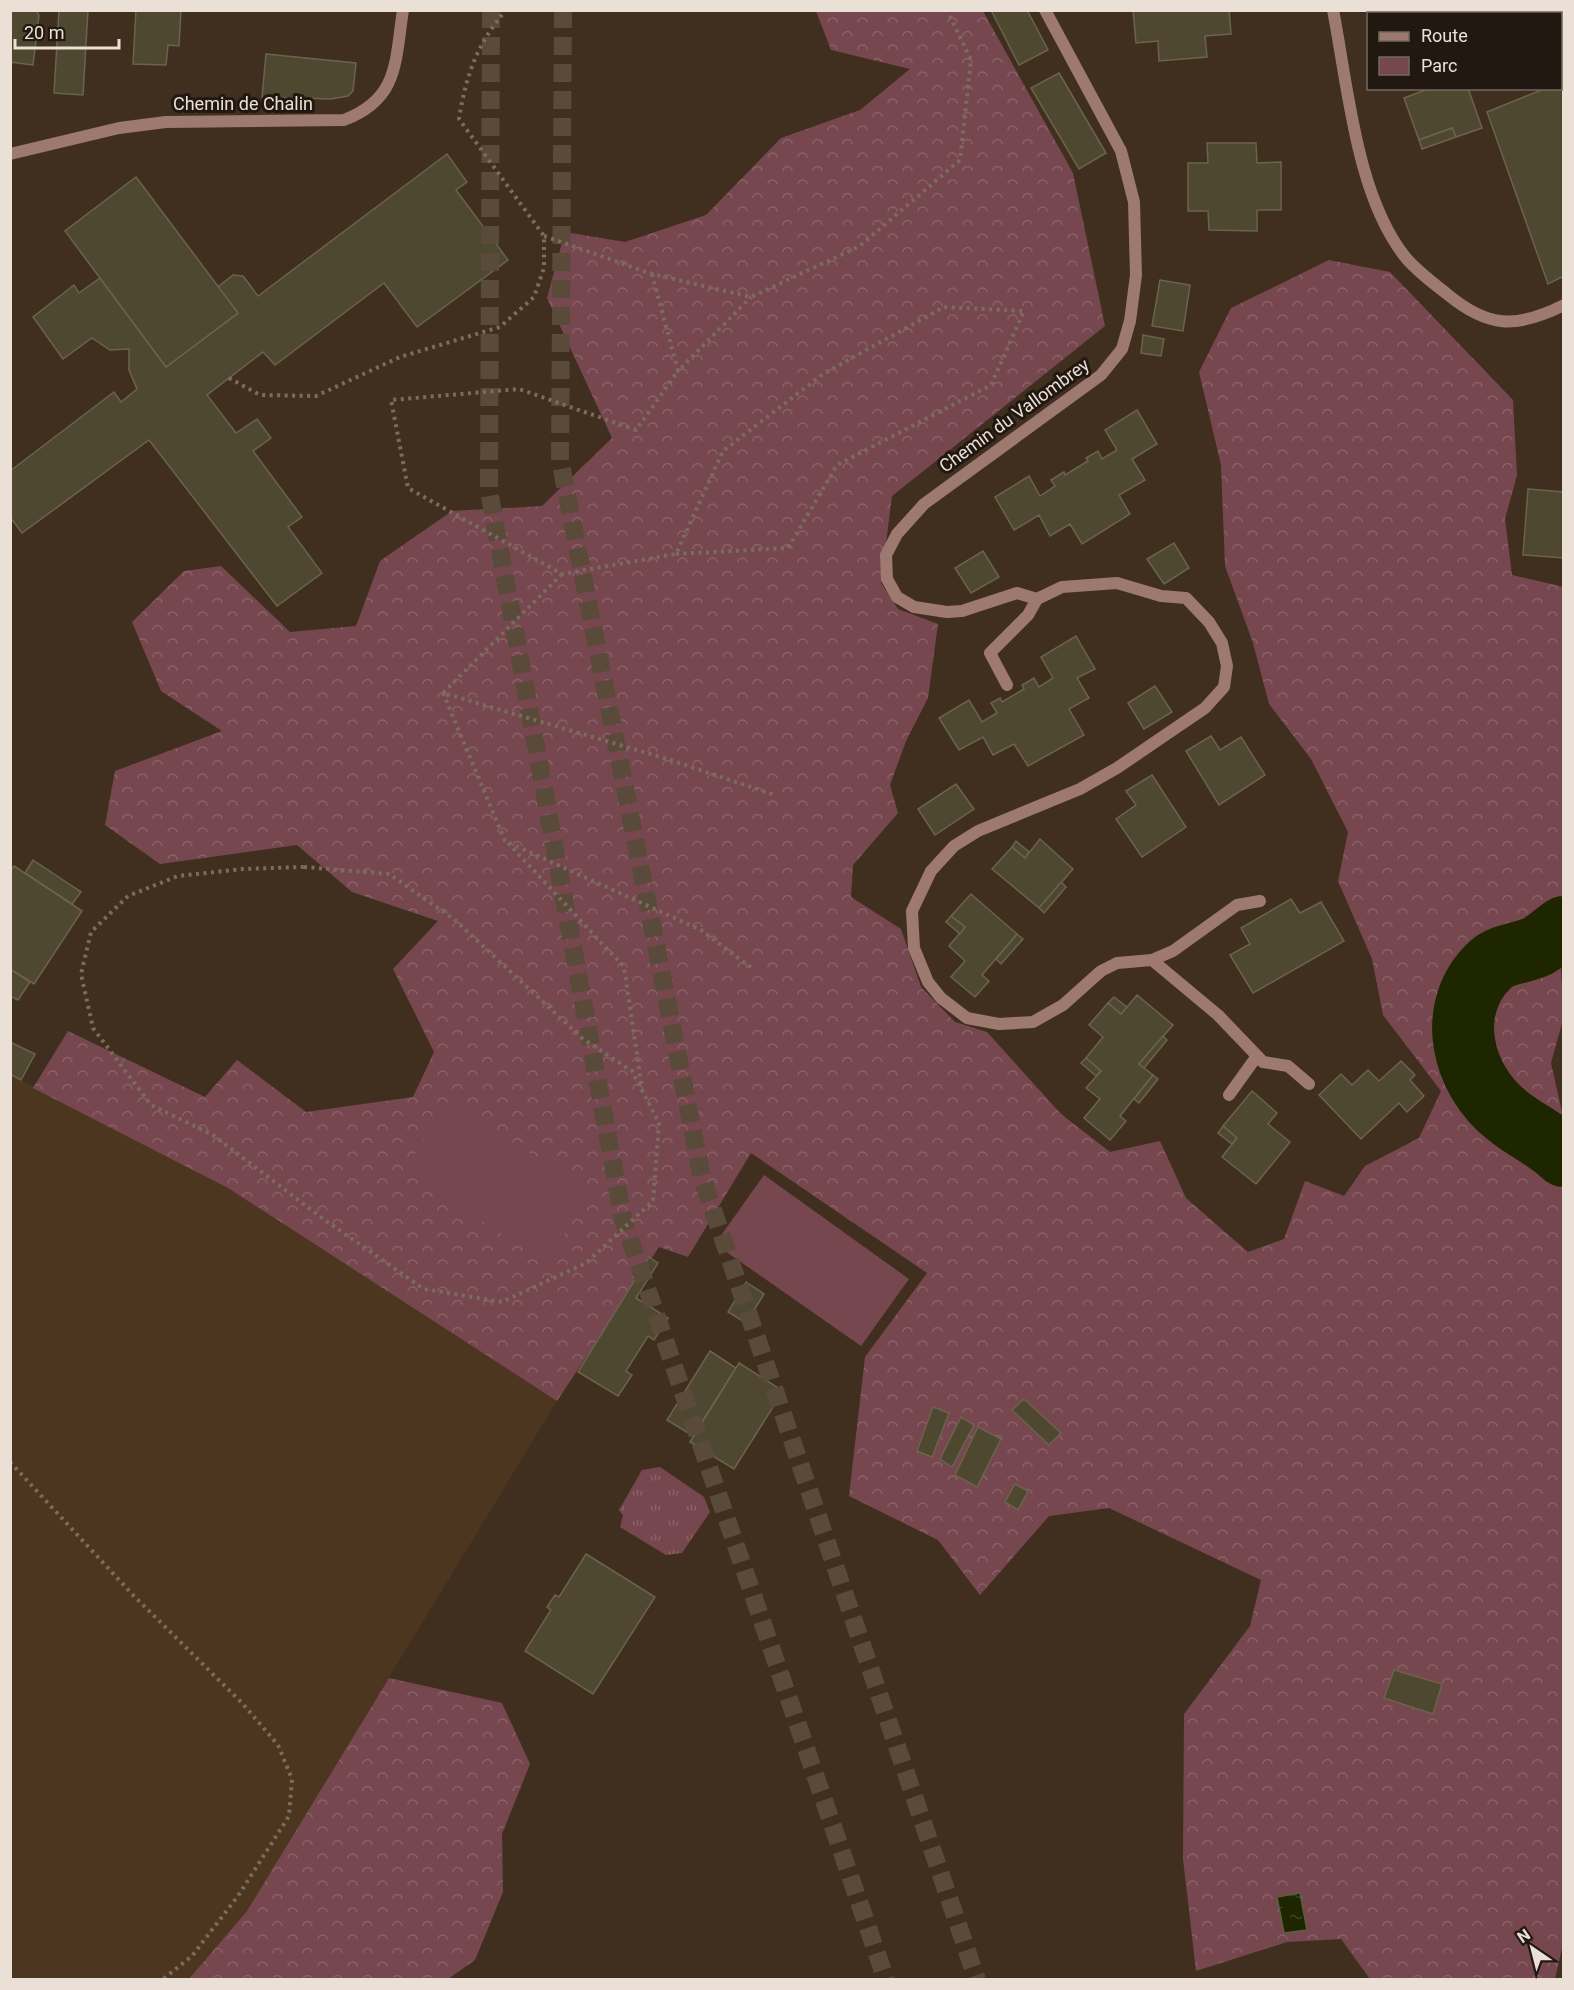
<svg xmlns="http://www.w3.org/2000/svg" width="1574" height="1990" font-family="Roboto,sans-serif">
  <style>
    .built { fill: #4d3620 }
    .grass { fill: url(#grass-tufts) }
    .forest { fill: url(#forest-crowns) }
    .green { fill: #774750 }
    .water { fill: url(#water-ripples); stroke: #5c5e40; stroke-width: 1.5 }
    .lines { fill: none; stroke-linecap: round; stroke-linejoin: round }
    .river { stroke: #1e2600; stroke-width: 62 }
    .building { fill: #4f4831; stroke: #6b634b; stroke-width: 1.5 }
    .highway-tunnel { stroke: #5a4a3a; stroke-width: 18; stroke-dasharray: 18 9; stroke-linecap: butt }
    .path { stroke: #7b6c5e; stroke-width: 4; stroke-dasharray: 3 4.5; stroke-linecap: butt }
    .lane { stroke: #9e796f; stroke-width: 12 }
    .street { stroke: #9e796f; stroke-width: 12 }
    .labels { text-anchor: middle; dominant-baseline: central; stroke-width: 6; stroke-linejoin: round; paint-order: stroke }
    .street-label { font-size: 18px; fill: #ebe0d6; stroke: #211911 }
  </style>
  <defs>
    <pattern id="grass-tufts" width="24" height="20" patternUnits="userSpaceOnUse" patternTransform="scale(1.5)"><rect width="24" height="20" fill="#774750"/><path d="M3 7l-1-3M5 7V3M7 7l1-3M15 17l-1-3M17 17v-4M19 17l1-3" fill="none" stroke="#8a6168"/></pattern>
    <pattern id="forest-crowns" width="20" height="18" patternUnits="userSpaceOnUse" patternTransform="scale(1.5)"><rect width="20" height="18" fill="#774750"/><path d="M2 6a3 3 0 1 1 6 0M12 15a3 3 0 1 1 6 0" fill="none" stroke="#8a6168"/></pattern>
    <pattern id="water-ripples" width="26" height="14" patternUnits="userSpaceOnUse" patternTransform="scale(1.5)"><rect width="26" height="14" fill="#1e2600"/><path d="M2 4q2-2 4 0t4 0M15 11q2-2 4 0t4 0" fill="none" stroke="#3f4524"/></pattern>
  </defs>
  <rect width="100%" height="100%" fill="#402f1e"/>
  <path class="built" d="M 10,1074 L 228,1188 L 557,1401 L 247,1911 L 189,1979 L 11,1979 Z"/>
  <path class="grass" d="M 660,1467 L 704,1497 L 710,1512 L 682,1553 L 666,1555 L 620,1527 L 623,1515 L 619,1510 L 642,1470 Z"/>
  <g class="forest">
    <path d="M 816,11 L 983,11 L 1073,173 L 1105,326 L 892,496 L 881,583 L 898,609 L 938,624 L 928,698 L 906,741 L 890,785 L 898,813 L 853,865 L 851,897 L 901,929 L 921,987 L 955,1022 L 987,1032 L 1061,1114 L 1110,1152 L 1160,1141 L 1186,1198 L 1248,1252 L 1284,1239 L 1305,1181 L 1344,1196 L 1365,1166 L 1419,1138 L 1441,1091 L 1383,1015 L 1372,959 L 1338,881 L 1348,832 L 1311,759 L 1269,704 L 1253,643 L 1225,566 L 1221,465 L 1199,372 L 1231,308 L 1329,260 L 1390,272 L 1513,400 L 1517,475 L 1505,519 L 1512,575 L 1564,587 L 1564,951 L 1560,955 L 1564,1016 L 1551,1063 L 1564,1121 L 1564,1939 L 1555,1979 L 1370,1979 L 1341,1939 L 1287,1942 L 1196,1971 L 1183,1859 L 1184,1714 L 1250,1626 L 1261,1580 L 1109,1508 L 1049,1516 L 980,1595 L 938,1540 L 849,1496 L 865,1357 L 927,1273 L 751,1153 L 688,1257 L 659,1247 L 557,1401 L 228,1188 L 33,1088 L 68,1031 L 205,1097 L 237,1060 L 306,1112 L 413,1097 L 434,1052 L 393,969 L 438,921 L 352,892 L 297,845 L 160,864 L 105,825 L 115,771 L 222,731 L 161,691 L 132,622 L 184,571 L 221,566 L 290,632 L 356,626 L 380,561 L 452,511 L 542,506 L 612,438 L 547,298 L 565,232 L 625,242 L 706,215 L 781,138 L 860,110 L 910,69 L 831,50 Z"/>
    <path d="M 389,1678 L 502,1703 L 530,1764 L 502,1834 L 503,1892 L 475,1960 L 448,1979 L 189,1979 L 247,1911 Z"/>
  </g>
  <g class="green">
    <path d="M 449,1101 L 591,1192 L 546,1263 L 404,1171 Z"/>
    <path d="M 764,1175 L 909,1279 L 861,1346 L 715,1244 Z"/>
  </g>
  <path class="water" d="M 1300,1893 L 1307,1930 L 1284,1933 L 1277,1897 Z"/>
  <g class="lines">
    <path class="river" d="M 1564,927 C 1555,933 1547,941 1538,946 C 1524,953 1502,954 1491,964 C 1444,1007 1461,1080 1508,1116 C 1526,1131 1547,1139 1564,1156"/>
  </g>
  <g class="building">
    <path d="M 10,10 L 36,10 L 39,15 L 33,65 L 10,62 Z"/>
    <path d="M 59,10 L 88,10 L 83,95 L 54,93 Z"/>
    <path d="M 136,10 L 181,10 L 179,46 L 168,45 L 166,65 L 133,64 Z"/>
    <path d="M 991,10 L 1027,10 L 1048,50 L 1019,65 Z"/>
    <path d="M 1133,10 L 1229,10 L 1231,34 L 1205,36 L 1207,57 L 1159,61 L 1158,41 L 1136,43 Z"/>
    <path d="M 1482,10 L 1552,10 L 1553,14 L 1483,14 Z"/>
    <path d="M 266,54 L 356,63 L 353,91 L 348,96 L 331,99 L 262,97 Z"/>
    <path d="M 1059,73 L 1106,153 L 1079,169 L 1031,88 Z"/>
    <path d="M 1564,82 L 1564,276 L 1548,284 L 1487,112 L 1546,88 L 1560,88 L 1560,83 Z"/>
    <path d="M 1431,88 L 1468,88 L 1482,128 L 1456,137 L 1452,128 L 1419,140 L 1404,98 Z"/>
    <path d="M 1452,128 L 1456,137 L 1422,149 L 1419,140 Z"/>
    <path d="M 1207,143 L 1256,143 L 1257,163 L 1281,162 L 1281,210 L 1257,210 L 1257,231 L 1209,230 L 1208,211 L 1188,211 L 1188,163 L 1208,163 Z"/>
    <path d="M 447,154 L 467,182 L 456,190 L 508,260 L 417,327 L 384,283 L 275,365 L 263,352 L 207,395 L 236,433 L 257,419 L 271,438 L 253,451 L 302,517 L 288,527 L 322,573 L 277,606 L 149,440 L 22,533 L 10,517 L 10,471 L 114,392 L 121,402 L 137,389 L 129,370 L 129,349 L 110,350 L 92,338 L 63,359 L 33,317 L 74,285 L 79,293 L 100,278 L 166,367 L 238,313 L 218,287 L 233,275 L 243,276 L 258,296 Z"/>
    <path d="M 136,177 L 238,313 L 166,367 L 65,231 Z"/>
    <path d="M 1160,280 L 1190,285 L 1183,331 L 1152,326 Z"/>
    <path d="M 1143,335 L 1164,339 L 1161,356 L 1141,353 Z"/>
    <path d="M 1137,410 L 1157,444 L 1132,459 L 1145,480 L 1119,495 L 1130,514 L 1082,544 L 1070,524 L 1050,536 L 1039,515 L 1014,530 L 995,497 L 1029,476 L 1040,496 L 1055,486 L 1051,480 L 1064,472 L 1065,475 L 1088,461 L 1086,458 L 1098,451 L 1102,459 L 1117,450 L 1105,430 Z"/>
    <path d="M 1528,489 L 1564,492 L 1564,558 L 1523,555 Z"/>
    <path d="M 1174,543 L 1189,568 L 1164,584 L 1147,559 Z"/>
    <path d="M 983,551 L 999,577 L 971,593 L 955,568 Z"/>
    <path d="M 1076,636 L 1095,669 L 1077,678 L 1089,698 L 1069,709 L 1084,735 L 1028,766 L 1014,744 L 993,755 L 983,737 L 959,750 L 939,718 L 969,700 L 982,722 L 997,713 L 991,703 L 1000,698 L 1002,702 L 1024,689 L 1022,685 L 1034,678 L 1039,687 L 1053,678 L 1041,657 Z"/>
    <path d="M 1155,686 L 1172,712 L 1144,729 L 1128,703 Z"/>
    <path d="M 1211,736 L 1220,750 L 1241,737 L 1265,775 L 1219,805 L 1186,751 Z"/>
    <path d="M 1152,775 L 1186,827 L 1142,857 L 1116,819 L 1136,805 L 1126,791 Z"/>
    <path d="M 956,784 L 974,809 L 935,835 L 918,809 Z"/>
    <path d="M 1040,839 L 1073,869 L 1039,908 L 992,869 L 1012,847 L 1025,858 Z"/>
    <path d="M 1016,841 L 1029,852 L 1025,858 L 1012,847 Z"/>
    <path d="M 33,860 L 81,892 L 72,904 L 25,873 Z"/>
    <path d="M 14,866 L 82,911 L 34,984 L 10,969 L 10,871 Z"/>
    <path d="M 1061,882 L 1066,887 L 1044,913 L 1039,908 Z"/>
    <path d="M 971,894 L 1017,934 L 982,975 L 989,981 L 975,997 L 951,977 L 965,961 L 949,946 L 965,927 L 951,916 Z"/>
    <path d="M 1291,899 L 1300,913 L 1321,902 L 1344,941 L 1253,993 L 1230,955 L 1250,944 L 1241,928 Z"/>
    <path d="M 951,916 L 965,927 L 960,934 L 946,922 Z"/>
    <path d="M 1017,934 L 1023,939 L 1001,964 L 996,959 Z"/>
    <path d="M 10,969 L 30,982 L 18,1000 L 10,996 Z"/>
    <path d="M 1137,995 L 1173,1025 L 1139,1064 L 1153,1075 L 1120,1116 L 1126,1121 L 1110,1140 L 1084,1118 L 1100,1099 L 1086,1088 L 1101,1071 L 1086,1058 L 1103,1037 L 1089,1025 L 1108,1003 L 1121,1014 Z"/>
    <path d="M 1114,997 L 1127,1007 L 1121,1014 L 1108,1003 Z"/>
    <path d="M 1163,1036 L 1167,1040 L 1144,1068 L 1139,1064 Z"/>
    <path d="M 10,1042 L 35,1054 L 21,1080 L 10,1074 Z"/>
    <path d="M 1086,1058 L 1101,1071 L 1096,1076 L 1081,1063 Z"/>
    <path d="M 1401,1061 L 1415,1075 L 1410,1080 L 1424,1096 L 1407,1112 L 1399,1103 L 1361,1139 L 1319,1095 L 1341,1074 L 1352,1085 L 1368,1070 L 1379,1081 Z"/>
    <path d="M 1153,1075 L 1158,1079 L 1139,1103 L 1134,1099 Z"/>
    <path d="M 1252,1091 L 1277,1113 L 1268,1124 L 1290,1142 L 1256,1184 L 1222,1157 L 1237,1138 L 1223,1126 Z"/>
    <path d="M 1223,1126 L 1237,1138 L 1232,1144 L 1218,1133 Z"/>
    <path d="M 649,1257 L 658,1263 L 636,1298 L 668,1318 L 654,1340 L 648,1336 L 626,1371 L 632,1375 L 618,1396 L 578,1372 Z"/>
    <path d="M 746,1282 L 764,1294 L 746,1323 L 728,1312 Z"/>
    <path d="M 710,1351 L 736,1368 L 693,1436 L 667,1420 Z"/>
    <path d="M 739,1363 L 783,1391 L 734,1469 L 690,1442 Z"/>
    <path d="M 1024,1399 L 1061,1433 L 1049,1445 L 1012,1410 Z"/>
    <path d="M 933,1407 L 949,1413 L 932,1457 L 917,1451 Z"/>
    <path d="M 961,1417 L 974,1425 L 952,1467 L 940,1459 Z"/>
    <path d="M 978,1427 L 1001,1439 L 977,1487 L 955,1475 Z"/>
    <path d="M 1015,1484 L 1028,1491 L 1018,1510 L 1005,1502 Z"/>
    <path d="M 586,1554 L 655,1597 L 593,1694 L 525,1651 L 551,1610 L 547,1607 L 555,1595 L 559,1597 Z"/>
    <path d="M 1394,1670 L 1442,1684 L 1433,1714 L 1384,1698 Z"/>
  </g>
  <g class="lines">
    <g class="highway-tunnel">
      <path d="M 491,10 L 489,491 L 623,1219 L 886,1980"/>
      <path d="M 563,10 L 560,460 L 702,1178 L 977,1980"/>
    </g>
    <g class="path">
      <path d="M 544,236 L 652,274 L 751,297 L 860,246 L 960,160 L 971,60 L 947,10"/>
      <path d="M 652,274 L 678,371 L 751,297"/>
      <path d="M 229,378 L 260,395 L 316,396 L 400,357 L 500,327 L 534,297 L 544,268 L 544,236 L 459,119 C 466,75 477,44 506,10"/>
      <path d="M 676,554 L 788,548 L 837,465 L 991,385 L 1024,311 L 944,307 L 823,374 L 723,451 L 676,554 L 562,574 L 408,488 L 391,400 L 519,389 L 636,430 L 678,371"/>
      <path d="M 562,574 L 443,693 L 664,758 L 775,795"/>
      <path d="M 443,693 L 505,841 L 701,930 L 753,969"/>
      <path d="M 508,843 L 624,967 L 642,1088"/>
      <path d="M 304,867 L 389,874 L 455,920 L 583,1039 L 632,1071 L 659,1123 L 653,1201 L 586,1263 L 502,1302 L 424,1289 L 322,1218 L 213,1135 L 151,1105 L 93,1028 L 81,974 L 91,932 L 128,896 L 178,876 L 243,869 Z"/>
      <path d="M 10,1462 L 133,1595 L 242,1703 L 278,1745 L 292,1779 L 289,1816 L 238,1896 L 192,1956 L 162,1980"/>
    </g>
    <g class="lane">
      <path d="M 1045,10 L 1121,151 L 1134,202 L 1136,275 L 1130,321 L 1122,349 L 1101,375 L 924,504 L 897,534 L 886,555 L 887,579 L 897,597 L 914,607 L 947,612 L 962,611 L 1017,593 L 1037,599 L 1062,587 L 1117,583 L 1161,596 L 1186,598 L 1209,622 L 1222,643 L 1227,666 L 1224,687 L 1205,708 L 1117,768 L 1080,789 L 978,831 L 954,846 L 931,871 L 912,911 L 914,948 L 928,982 L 941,998 L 967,1018 L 999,1024 L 1033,1022 L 1063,1005 L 1101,971 L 1117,963 L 1152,960 L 1218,1015 L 1263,1062 L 1288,1066 L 1309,1084"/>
      <path d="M 1007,685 L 990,653 L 1028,615 L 1037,599"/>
      <path d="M 1152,960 L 1173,951 L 1237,905 L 1260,901"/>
      <path d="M 1229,1095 L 1257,1056"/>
    </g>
    <g class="street">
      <path d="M 1333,10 C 1348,86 1356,196 1406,258 C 1417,271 1433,283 1447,294 C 1488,328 1516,329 1564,305"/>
      <path d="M 10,154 L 119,128 L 166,122 L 344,120 C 399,99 395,62 403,10"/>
    </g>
  </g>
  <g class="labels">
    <g class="street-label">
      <text x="243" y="103">Chemin de Chalin</text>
      <text transform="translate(1014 415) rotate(-36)">Chemin du Vallombrey</text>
    </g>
  </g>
  <rect width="1574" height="1990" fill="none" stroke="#ebe0d6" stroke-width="24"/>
  <rect x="1367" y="12" width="195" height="78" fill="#211911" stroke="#726960" stroke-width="1.5"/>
  <rect x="1379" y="32" width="30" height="9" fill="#9e796f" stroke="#726960" stroke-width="1.5"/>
  <text x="1421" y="42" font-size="18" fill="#ebe0d6">Route</text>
  <rect x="1379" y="57" width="30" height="18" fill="#774750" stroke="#726960" stroke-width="1.5"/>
  <text x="1421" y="72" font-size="18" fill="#ebe0d6">Parc</text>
  <g transform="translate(1532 1948) rotate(325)" stroke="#211911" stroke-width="4.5" paint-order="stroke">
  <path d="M0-4.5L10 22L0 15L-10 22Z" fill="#ebe0d6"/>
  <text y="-9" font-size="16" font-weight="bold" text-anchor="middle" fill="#ebe0d6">N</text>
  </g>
  <path d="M15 39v9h104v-9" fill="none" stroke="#ebe0d6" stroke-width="3"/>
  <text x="24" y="39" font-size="18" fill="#ebe0d6" stroke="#211911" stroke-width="4.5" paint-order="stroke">20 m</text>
</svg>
